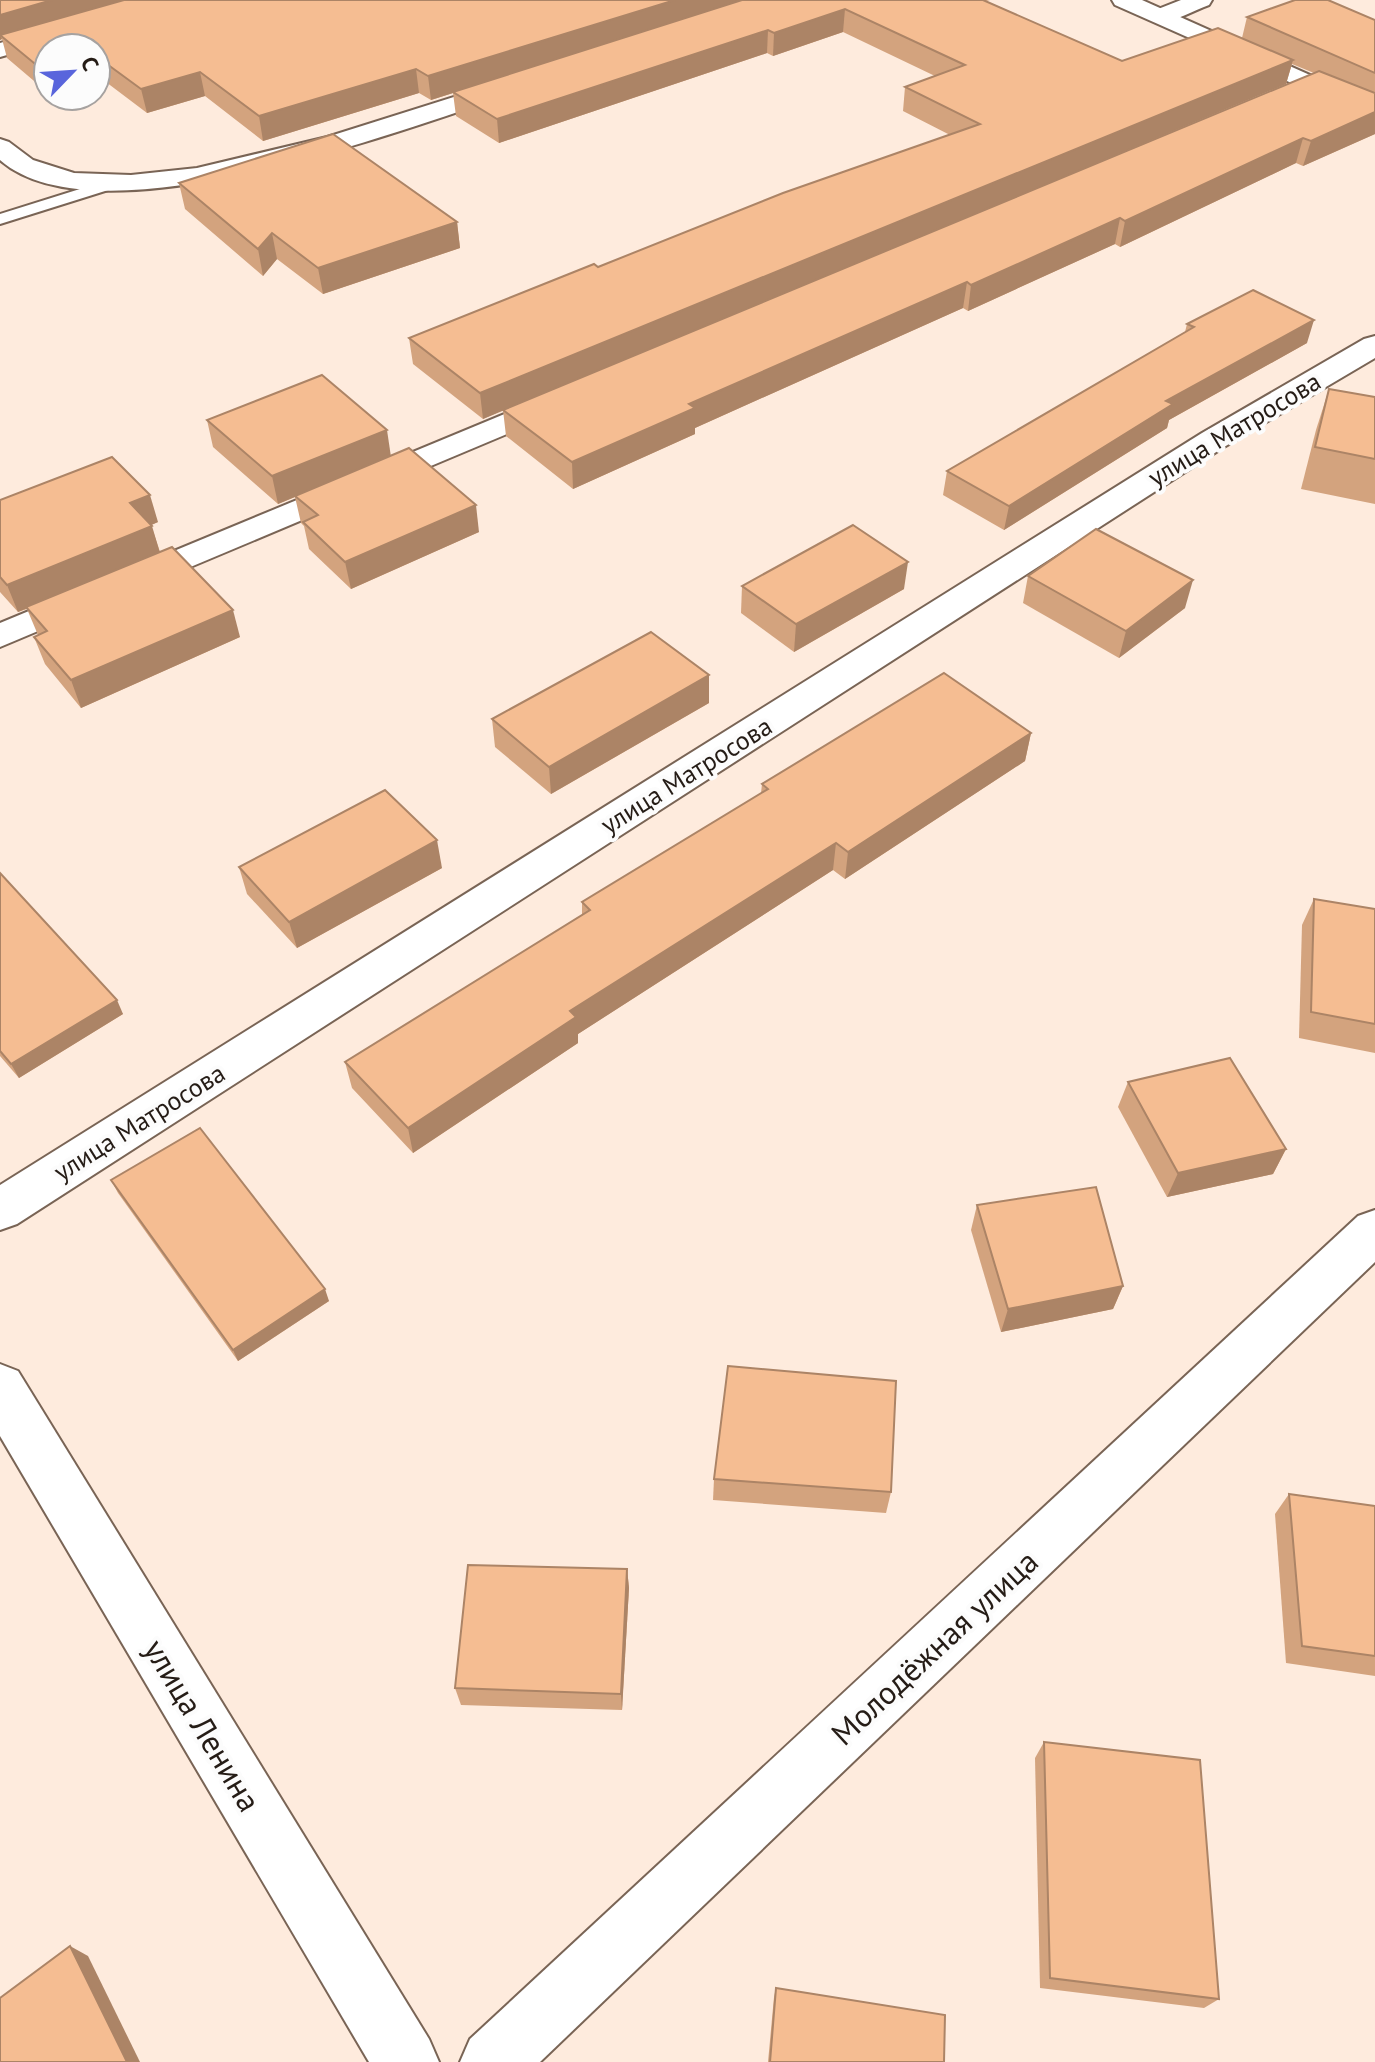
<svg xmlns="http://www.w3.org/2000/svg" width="1375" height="2062" font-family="'PT Sans',sans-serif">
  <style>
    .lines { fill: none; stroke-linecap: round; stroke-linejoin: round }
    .service-casing { stroke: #796455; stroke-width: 4 }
    .minor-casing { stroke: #796455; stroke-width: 4 }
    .tertiary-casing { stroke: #796455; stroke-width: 4 }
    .secondary-casing { stroke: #796455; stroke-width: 4 }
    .service { fill: #fff; fill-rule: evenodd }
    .minor { fill: #fff; fill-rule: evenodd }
    .tertiary { fill: #fff; fill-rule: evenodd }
    .secondary { fill: #fff; fill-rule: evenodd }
    .wall { fill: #d3a37e; fill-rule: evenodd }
    .shaded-wall { fill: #ac8466 }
    .building { fill: #f5bd92; stroke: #ac8466; stroke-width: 2 }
    .labels { text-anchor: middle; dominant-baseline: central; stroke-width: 8; stroke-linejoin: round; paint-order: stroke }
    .street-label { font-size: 26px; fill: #251c16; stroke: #fcfcfc }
    .near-street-label { font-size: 32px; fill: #251c16; stroke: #fcfcfc }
  </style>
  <rect width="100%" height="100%" fill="#feebdd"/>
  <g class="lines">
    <defs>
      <path id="service" d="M 115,178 L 121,180 L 121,186 L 0,224 L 0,214 Z"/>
      <g id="minor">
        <path d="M 148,0 L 184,0 L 181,5 L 0,57 L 0,43 Z"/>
        <path d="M 1181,0 L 1212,0 L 1209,5 C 1192,11 1171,25 1153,21 L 1150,16 L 1153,11 Z"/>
        <path d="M 511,79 L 520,81 L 523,86 L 520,91 C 408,128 98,246 0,160 L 0,139 L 9,142 L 33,160 L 74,173 L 131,175 L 197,168 L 327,137 Z"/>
        <path d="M 1375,336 L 1375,358 L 1224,447 L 17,1224 L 0,1230 L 0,1185 L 1202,433 L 1364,339 Z"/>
        <path d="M 560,391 L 571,393 L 575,400 L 571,407 L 0,647 L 0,623 Z"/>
        <path d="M 1375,1210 L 1375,1262 L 540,2062 L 460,2062 L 470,2039 L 1358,1216 Z"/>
      </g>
      <path id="tertiary" d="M 1112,0 L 1142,0 L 1375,104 L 1375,120 L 1115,5 Z"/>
      <path id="secondary" d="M 0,1364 L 18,1371 L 429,2039 L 439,2062 L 369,2062 L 0,1436 Z"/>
    </defs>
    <use href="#service" class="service-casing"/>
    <use href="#minor" class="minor-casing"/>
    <use href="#tertiary" class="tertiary-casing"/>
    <use href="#secondary" class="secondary-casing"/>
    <use href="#service" class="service"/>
    <use href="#minor" class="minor"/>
    <use href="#tertiary" class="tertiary"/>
    <use href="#secondary" class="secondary"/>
  </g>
  <g class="wall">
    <path d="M 0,0 L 990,0 L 986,1 L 1122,61 L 1242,38 L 1247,17 L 1375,20 L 1375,134 L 1303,166 L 1296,163 L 1120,247 L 1115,244 L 968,311 L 963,308 L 695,428 L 695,434 L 573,489 L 506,436 L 503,410 L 483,419 L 413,364 L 409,338 L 950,135 L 903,111 L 905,87 L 935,76 L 843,32 L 773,56 L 767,53 L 499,143 L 456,116 L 453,93 L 431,100 L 419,93 L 263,141 L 205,96 L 147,113 L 98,76 L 96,77 L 96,48 L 47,92 L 7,58 L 2,39 L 0,40 ZM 1292,64 L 1314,73 L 742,311 L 1286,84 Z"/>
    <path d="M 179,183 L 457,222 L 460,248 L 323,294 L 277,259 L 263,276 L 185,209 Z"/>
    <path d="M 1187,324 L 1307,343 L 1169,420 L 1167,428 L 1004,530 L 943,495 L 947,471 L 1185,332 Z"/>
    <path d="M 1329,389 L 1375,397 L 1375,504 L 1301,489 L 1316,430 Z"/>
    <path d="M 207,420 L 391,456 L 479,532 L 351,589 L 309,549 L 304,526 L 301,523 L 295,497 L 278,504 L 213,447 Z"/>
    <path d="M 0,500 L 158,522 L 151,525 L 160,552 L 240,637 L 81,708 L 45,664 L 34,637 L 38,635 L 27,609 L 18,612 L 0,592 Z"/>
    <path d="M 1028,576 L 1185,608 L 1119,658 L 1023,603 Z"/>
    <path d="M 742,586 L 904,589 L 794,652 L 741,613 Z"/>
    <path d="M 709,703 L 551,794 L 495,747 L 492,719 Z"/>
    <path d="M 1031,733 L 1025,761 L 845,879 L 833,870 L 578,1034 L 578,1043 L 413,1153 L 352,1088 L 345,1062 L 582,915 L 582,902 L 761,793 L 762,784 Z"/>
    <path d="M 239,867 L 442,868 L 297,948 L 247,894 Z"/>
    <path d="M 0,873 L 123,1014 L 19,1078 L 0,1056 Z"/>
    <path d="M 1314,899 L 1375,909 L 1375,1053 L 1299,1038 L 1302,925 Z"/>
    <path d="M 1128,1082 L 1286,1149 L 1273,1174 L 1167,1197 L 1118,1107 Z"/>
    <path d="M 111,1180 L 329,1301 L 238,1361 L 118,1193 Z"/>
    <path d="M 977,1205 L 1123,1286 L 1113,1309 L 1001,1332 L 971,1230 Z"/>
    <path d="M 714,1479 L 891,1492 L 886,1513 L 713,1500 Z"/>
    <path d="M 1289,1494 L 1375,1506 L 1375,1676 L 1286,1663 L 1275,1514 Z"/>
    <path d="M 627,1569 L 629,1588 L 622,1710 L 461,1705 L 455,1688 Z"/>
    <path d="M 1044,1742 L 1219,1999 L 1204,2008 L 1040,1988 L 1035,1758 Z"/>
    <path d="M 776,1988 L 944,2062 L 768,2062 L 774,1997 Z"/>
  </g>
  <g class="shaded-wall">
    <path d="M 52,0 L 137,0 L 0,35 L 2,39 L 0,40 L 0,15 Z"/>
    <path d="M 675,0 L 748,0 L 453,92 L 453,93 L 431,100 L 428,76 Z"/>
    <path d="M 845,9 L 843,32 L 773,56 L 774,33 Z"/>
    <path d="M 768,30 L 767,53 L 499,143 L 497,119 Z"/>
    <path d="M 1293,60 L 1286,84 L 483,419 L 480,393 Z"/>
    <path d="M 48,66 L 48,91 L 47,92 L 40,68 Z"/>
    <path d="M 416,69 L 419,93 L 263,141 L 259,116 Z"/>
    <path d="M 200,72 L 205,96 L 147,113 L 141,89 Z"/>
    <path d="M 1375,112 L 1375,134 L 1303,166 L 1311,141 Z"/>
    <path d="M 1303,138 L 1296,163 L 1120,247 L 1125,221 Z"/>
    <path d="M 1120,218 L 1115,244 L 968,311 L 971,285 Z"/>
    <path d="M 457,222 L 460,248 L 323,294 L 318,268 Z"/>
    <path d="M 272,233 L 277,259 L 263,276 L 258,249 Z"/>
    <path d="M 967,282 L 963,308 L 695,428 L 695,434 L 573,489 L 572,462 L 689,404 Z"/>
    <path d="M 1314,320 L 1307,343 L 1169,420 L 1167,428 L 1004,530 L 1009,506 L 1166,401 Z"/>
    <path d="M 387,430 L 391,457 L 278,504 L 272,476 Z"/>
    <path d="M 150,495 L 158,522 L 138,531 L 130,503 Z"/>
    <path d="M 476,505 L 479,532 L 351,589 L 345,562 Z"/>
    <path d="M 152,526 L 160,553 L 18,612 L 7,585 Z"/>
    <path d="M 908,562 L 904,589 L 794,652 L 796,624 Z"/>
    <path d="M 1193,580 L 1185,608 L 1119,658 L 1126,631 Z"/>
    <path d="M 233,610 L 240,637 L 81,708 L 71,680 Z"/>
    <path d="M 709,675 L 709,703 L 551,794 L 549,767 Z"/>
    <path d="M 1031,733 L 1025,761 L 845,879 L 848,852 Z"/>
    <path d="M 437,840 L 442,868 L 297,948 L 289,922 Z"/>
    <path d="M 836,843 L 833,870 L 578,1034 L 578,1043 L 413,1153 L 408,1128 L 570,1011 Z"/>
    <path d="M 117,1000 L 123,1014 L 19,1078 L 11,1064 Z"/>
    <path d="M 1286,1149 L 1273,1174 L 1167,1197 L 1178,1173 Z"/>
    <path d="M 1123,1286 L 1113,1309 L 1001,1332 L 1008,1309 Z"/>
    <path d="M 325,1289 L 329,1301 L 238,1361 L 233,1350 Z"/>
    <path d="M 627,1569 L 629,1588 L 622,1710 L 621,1694 Z"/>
    <path d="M 70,1946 L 88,1956 L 140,2062 L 127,2062 Z"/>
  </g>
  <g class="building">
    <path d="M 0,0 L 52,0 L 0,15 Z"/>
    <path d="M 124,0 L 675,0 L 428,76 L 416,69 L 259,116 L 200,72 L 141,89 L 96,56 L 96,48 L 48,48 L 48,66 L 40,68 L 0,35 Z"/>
    <path d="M 742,0 L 983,0 L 1122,61 L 1218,28 L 1293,60 L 480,393 L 409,338 L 594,264 L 598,267 L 783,193 L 980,124 L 905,87 L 965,65 L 845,9 L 774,33 L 768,30 L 497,119 L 453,92 Z"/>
    <path d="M 1295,0 L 1328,0 L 1375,20 L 1375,73 L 1247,17 Z"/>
    <path d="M 1319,71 L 1375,93 L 1375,112 L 1311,141 L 1303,138 L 1125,221 L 1120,218 L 971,285 L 967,282 L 689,404 L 695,408 L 572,462 L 503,410 Z"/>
    <path d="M 333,134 L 457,222 L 318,268 L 272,233 L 258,249 L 179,183 Z"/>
    <path d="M 1253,290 L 1314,320 L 1166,401 L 1173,404 L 1009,506 L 947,471 L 1194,327 L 1187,324 Z"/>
    <path d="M 322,375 L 387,430 L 272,476 L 207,420 Z"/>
    <path d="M 1329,389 L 1375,397 L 1375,459 L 1315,447 Z"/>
    <path d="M 409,448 L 476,505 L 345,562 L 303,522 L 318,515 L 295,496 Z"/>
    <path d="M 112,457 L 150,495 L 130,503 L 152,526 L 7,585 L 0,577 L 0,500 Z"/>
    <path d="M 853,525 L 908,562 L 796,624 L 742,586 Z"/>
    <path d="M 1096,529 L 1193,580 L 1126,631 L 1028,576 Z"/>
    <path d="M 172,547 L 233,610 L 71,680 L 34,637 L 47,631 L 26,607 Z"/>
    <path d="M 651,632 L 709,675 L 549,767 L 492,719 Z"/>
    <path d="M 944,673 L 1031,733 L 848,852 L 836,843 L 570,1011 L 576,1017 L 408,1128 L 345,1062 L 590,910 L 582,902 L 768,789 L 762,784 Z"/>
    <path d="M 385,790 L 437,840 L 289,922 L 239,867 Z"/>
    <path d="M 0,873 L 117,1000 L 11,1064 L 0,1051 Z"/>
    <path d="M 1314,899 L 1375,909 L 1375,1024 L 1311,1012 Z"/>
    <path d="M 1230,1058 L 1286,1149 L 1178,1173 L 1128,1082 Z"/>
    <path d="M 200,1128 L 325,1289 L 233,1350 L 111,1180 Z"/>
    <path d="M 1096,1187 L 1123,1286 L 1008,1309 L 977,1205 Z"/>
    <path d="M 728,1366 L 896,1381 L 891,1492 L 714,1479 Z"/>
    <path d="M 1289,1494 L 1375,1506 L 1375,1656 L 1302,1646 Z"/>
    <path d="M 468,1565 L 627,1569 L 621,1694 L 455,1688 Z"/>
    <path d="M 1044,1742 L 1200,1760 L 1219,1999 L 1050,1978 Z"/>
    <path d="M 70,1946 L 127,2062 L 0,2062 L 0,1998 Z"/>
    <path d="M 776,1988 L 945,2015 L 944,2062 L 770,2062 Z"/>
  </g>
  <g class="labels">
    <g class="street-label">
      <text transform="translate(1234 429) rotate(-31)">улица Матросова</text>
      <text transform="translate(686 775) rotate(-32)">улица Матросова</text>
      <text transform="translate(139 1122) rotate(-32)">улица Матросова</text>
    </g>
    <g class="near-street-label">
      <text transform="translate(934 1647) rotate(-43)">Молодёжная улица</text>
      <text transform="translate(203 1725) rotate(59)">улица Ленина</text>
    </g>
  </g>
  <g transform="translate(72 72) rotate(65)"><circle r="38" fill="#fcfcfc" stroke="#a6a2a0" stroke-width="2"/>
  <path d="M0-6L14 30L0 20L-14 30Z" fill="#5965dc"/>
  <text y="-12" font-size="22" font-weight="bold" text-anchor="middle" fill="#251c16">С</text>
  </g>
</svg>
